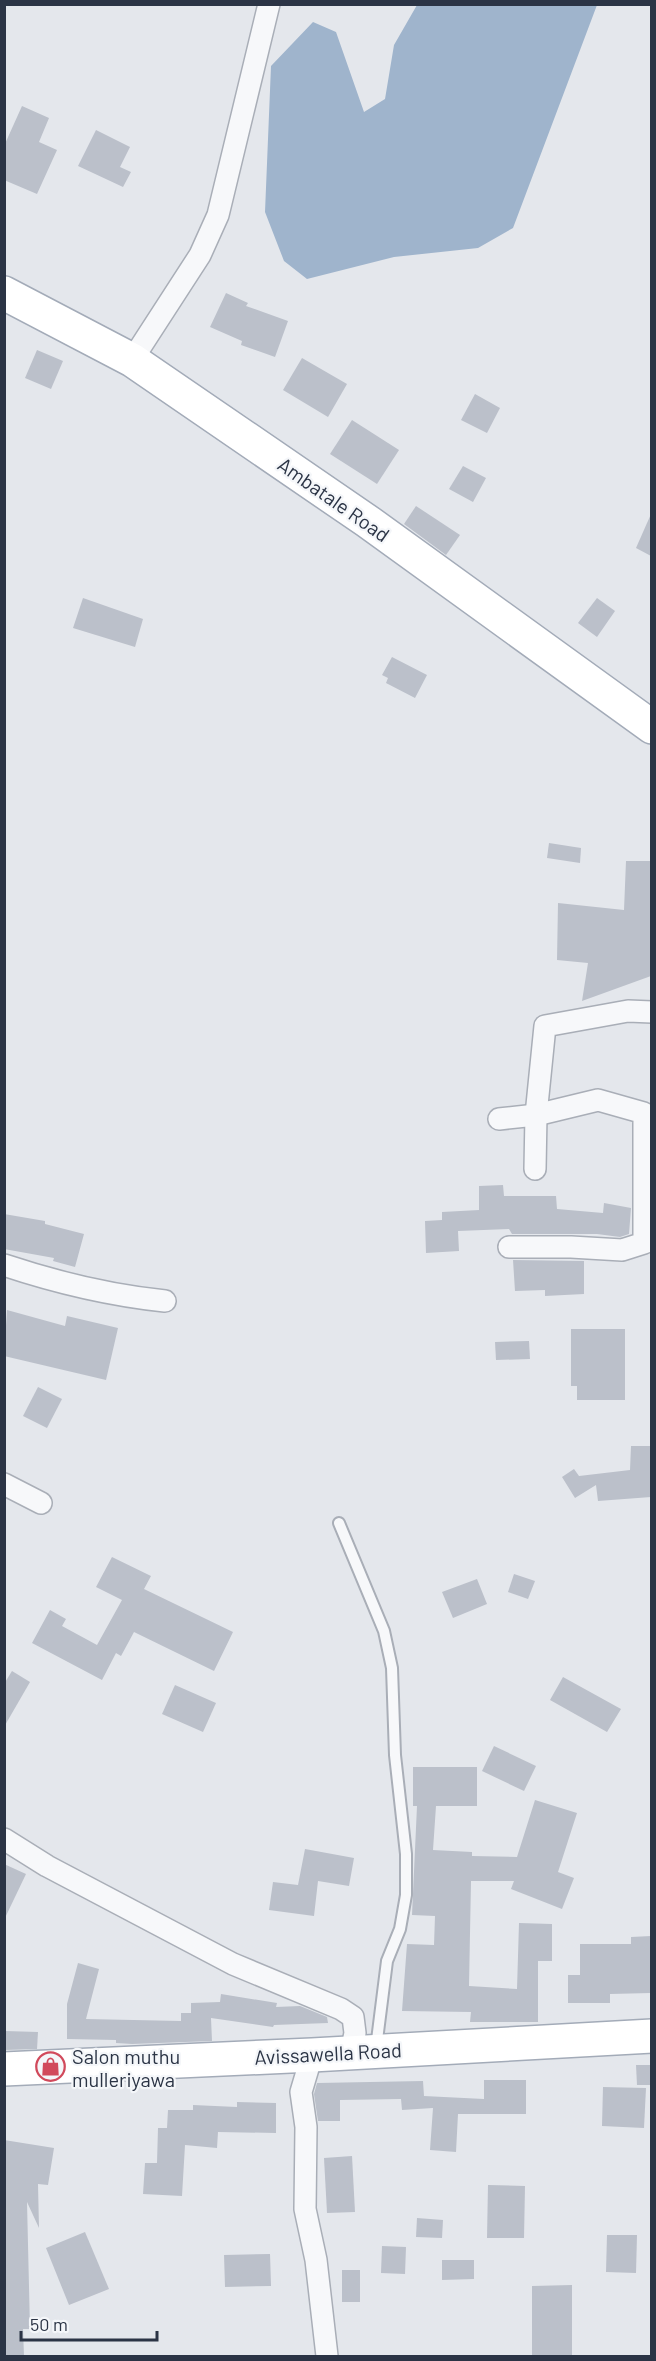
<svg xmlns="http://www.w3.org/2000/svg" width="656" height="2361" font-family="Barlow,sans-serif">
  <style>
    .water { fill: #9fb4cc }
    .building { fill: #bbc0ca }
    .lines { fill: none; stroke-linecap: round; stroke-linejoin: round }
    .service-casing { stroke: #a9aeb7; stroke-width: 14 }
    .minor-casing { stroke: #a9aeb7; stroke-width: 24 }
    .primary-casing { stroke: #a3abb8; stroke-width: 36 }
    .service { stroke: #f7f8fa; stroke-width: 10 }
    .minor { stroke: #f7f8fa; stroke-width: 21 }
    .primary { stroke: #fff; stroke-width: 33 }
    .labels { text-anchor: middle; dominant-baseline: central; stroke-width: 4.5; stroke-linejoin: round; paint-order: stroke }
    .street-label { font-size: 20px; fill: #2b3445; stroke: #f4f6f9 }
    .poi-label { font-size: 20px; fill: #2b3445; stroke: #f4f6f9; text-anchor: start }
  </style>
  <rect width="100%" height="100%" fill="#e4e7ec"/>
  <path class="water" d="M 417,5 L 597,5 L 513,228 L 478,248 L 394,257 L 307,279 L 284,261 L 265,212 L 271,66 L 313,22 L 336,32 L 364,112 L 385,99 L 394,45 Z"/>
  <g class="building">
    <path d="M 22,106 L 49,118 L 39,142 L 57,150 L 37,194 L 4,180 L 4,146 Z"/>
    <path d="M 96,130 L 130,147 L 120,167 L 131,172 L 123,187 L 78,166 Z"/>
    <path d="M 226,293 L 248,303 L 246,306 L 288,321 L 275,357 L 241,345 L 242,341 L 210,327 Z"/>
    <path d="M 37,350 L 63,361 L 51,389 L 25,378 Z"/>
    <path d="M 302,358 L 347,384 L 328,417 L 283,390 Z"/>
    <path d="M 475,394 L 500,408 L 487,433 L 461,420 Z"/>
    <path d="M 352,420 L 399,450 L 377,484 L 330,454 Z"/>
    <path d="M 463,466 L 486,478 L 473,502 L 449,489 Z"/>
    <path d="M 416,506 L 460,535 L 446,555 L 404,524 Z"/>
    <path d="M 651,514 L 651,556 L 636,548 Z"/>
    <path d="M 83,598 L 143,619 L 135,647 L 73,628 Z"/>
    <path d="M 597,598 L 615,611 L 597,637 L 578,623 Z"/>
    <path d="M 392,657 L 427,675 L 415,698 L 386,683 L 388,678 L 382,675 Z"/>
    <path d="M 549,843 L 581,848 L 580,863 L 547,858 Z"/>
    <path d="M 626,861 L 651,861 L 651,976 L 582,1001 L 588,963 L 557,960 L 558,903 L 624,910 Z"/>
    <path d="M 503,1185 L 504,1196 L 556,1196 L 557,1209 L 603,1213 L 604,1203 L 631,1208 L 629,1234 L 620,1237 L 597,1234 L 512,1234 L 509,1229 L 458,1231 L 459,1251 L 426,1253 L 425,1221 L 442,1220 L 442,1212 L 479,1210 L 479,1186 Z"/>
    <path d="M 4,1214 L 45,1221 L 45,1224 L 84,1234 L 75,1267 L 53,1261 L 54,1258 L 4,1249 Z"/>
    <path d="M 513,1260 L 584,1261 L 584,1294 L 545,1296 L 545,1290 L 515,1291 Z"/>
    <path d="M 7,1310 L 65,1326 L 67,1316 L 118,1328 L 106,1380 L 4,1356 Z"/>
    <path d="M 571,1329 L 625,1329 L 625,1400 L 577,1400 L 577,1386 L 571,1386 Z"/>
    <path d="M 529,1341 L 530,1359 L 496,1360 L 495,1342 Z"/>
    <path d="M 38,1387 L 62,1399 L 47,1428 L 23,1416 Z"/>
    <path d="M 631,1446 L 651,1446 L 651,1497 L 598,1501 L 596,1485 L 575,1498 L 562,1477 L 574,1469 L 579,1476 L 630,1470 Z"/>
    <path d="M 112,1557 L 151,1576 L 144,1589 L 233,1632 L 214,1671 L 134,1632 L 121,1656 L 116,1653 L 102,1680 L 32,1643 L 50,1610 L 66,1619 L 62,1626 L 97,1645 L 122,1600 L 96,1587 Z"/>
    <path d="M 514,1574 L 535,1581 L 528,1599 L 508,1592 Z"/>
    <path d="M 477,1579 L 487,1604 L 453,1618 L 442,1592 Z"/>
    <path d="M 12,1671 L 30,1682 L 4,1727 L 4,1684 Z"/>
    <path d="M 563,1677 L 621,1709 L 607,1732 L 550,1700 Z"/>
    <path d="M 175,1685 L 216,1703 L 203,1732 L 162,1714 Z"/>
    <path d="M 494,1746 L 536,1766 L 524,1791 L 482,1771 Z"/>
    <path d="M 413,1767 L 477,1767 L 477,1806 L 436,1806 L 433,1850 L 472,1852 L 472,1856 L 517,1857 L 535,1800 L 577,1813 L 558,1872 L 574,1878 L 562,1909 L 511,1889 L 514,1881 L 471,1881 L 469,1986 L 517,1989 L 519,1923 L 552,1924 L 552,1961 L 538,1961 L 538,2022 L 470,2022 L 471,2012 L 402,2011 L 407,1944 L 434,1945 L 435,1916 L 412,1915 L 417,1806 L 413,1806 Z"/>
    <path d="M 305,1849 L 354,1858 L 349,1886 L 318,1881 L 314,1916 L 269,1910 L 273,1882 L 298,1885 Z"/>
    <path d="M 4,1864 L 26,1874 L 4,1920 Z"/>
    <path d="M 651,1936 L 651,1993 L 610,1994 L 610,2003 L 568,2003 L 568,1975 L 580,1975 L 580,1944 L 631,1944 L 631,1937 Z"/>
    <path d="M 78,1963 L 99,1969 L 86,2019 L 181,2021 L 181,2013 L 191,2013 L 191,2003 L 220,2002 L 221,1994 L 277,2003 L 276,2007 L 300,2006 L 327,2017 L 328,2023 L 274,2025 L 273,2027 L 211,2018 L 212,2041 L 132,2044 L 116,2043 L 116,2040 L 67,2039 L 67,2004 Z"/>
    <path d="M 5,2031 L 38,2032 L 37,2049 L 5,2050 Z"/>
    <path d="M 636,2065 L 651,2065 L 651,2085 L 637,2085 Z"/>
    <path d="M 484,2080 L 526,2080 L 526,2114 L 458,2114 L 456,2152 L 430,2150 L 433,2108 L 402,2110 L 401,2099 L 340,2100 L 340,2121 L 318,2121 L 314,2094 L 317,2083 L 423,2081 L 424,2096 L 484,2099 Z"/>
    <path d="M 603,2087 L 646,2088 L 644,2128 L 602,2126 Z"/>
    <path d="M 237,2102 L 276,2103 L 276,2133 L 218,2132 L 217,2148 L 185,2145 L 182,2196 L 143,2194 L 145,2163 L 157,2163 L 158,2128 L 167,2128 L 168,2110 L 193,2110 L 193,2105 L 237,2107 Z"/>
    <path d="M 4,2140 L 54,2148 L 48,2185 L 38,2184 L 39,2228 L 27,2202 L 30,2329 L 23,2329 L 24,2356 L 4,2356 Z"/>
    <path d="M 352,2156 L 355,2212 L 327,2213 L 324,2158 Z"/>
    <path d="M 488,2185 L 525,2186 L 524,2238 L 487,2238 Z"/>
    <path d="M 417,2218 L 443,2220 L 442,2238 L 416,2237 Z"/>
    <path d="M 85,2232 L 109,2289 L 69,2305 L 46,2248 Z"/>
    <path d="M 607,2235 L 637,2235 L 636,2273 L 606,2272 Z"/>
    <path d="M 382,2246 L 406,2247 L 405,2274 L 381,2273 Z"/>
    <path d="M 270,2254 L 271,2286 L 225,2287 L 224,2255 Z"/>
    <path d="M 442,2260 L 474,2260 L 474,2279 L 442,2280 Z"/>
    <rect x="342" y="2270" width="18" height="32"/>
    <path d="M 572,2285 L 572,2356 L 532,2356 L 532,2286 Z"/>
  </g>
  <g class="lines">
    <defs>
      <path id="service" d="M 339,1523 L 384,1631 L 392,1668 L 395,1755 L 406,1854 L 406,1895 L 400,1929 L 387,1961 L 376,2048"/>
      <g id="minor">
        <path d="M 132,360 L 200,255 L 218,215 L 269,4"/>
        <path d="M 499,1119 L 536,1115 L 598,1100 L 644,1113 L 644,1243 L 622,1250 L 571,1247 L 509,1247"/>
        <path d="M 535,1169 L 536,1115 L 545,1026 L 628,1011 L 652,1012"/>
        <path d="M 4,1265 C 58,1283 108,1295 165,1301"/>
        <path d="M 4,1484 L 41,1503"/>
        <path d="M 4,1839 L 47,1866 L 233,1964 L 341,2009 L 353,2017 L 355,2033 L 351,2052"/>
        <path d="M 312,2055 L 301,2092 L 306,2127 L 305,2209 L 316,2260 L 327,2356"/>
      </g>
      <g id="primary">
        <path d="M 4,293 L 132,360 L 367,521 L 652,727"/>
        <path d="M 4,2069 L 312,2055 L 652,2036"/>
      </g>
    </defs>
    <use href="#service" class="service-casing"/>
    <use href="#minor" class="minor-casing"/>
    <use href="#primary" class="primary-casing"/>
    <use href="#service" class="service"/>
    <use href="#minor" class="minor"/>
    <use href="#primary" class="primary"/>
  </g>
  <defs>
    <symbol id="shop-ring" viewBox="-11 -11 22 22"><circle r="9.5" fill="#f4f6f9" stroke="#d1495b" stroke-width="1.5"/><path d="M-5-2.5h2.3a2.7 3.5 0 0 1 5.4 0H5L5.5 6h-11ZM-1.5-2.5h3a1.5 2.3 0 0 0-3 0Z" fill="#d1495b"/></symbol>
  </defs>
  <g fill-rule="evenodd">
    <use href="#shop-ring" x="34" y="2050" width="33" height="33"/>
  </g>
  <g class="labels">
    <g class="street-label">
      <text transform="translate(334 499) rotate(35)">Ambatale Road</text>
      <text transform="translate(328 2053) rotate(-3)">Avissawella Road</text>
    </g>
    <g class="poi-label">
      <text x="72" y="2056">Salon muthu<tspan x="72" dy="23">mulleriyawa</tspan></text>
    </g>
  </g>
  <rect width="656" height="2361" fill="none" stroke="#2b3445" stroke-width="12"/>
  <path d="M21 2331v9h136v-9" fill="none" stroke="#2b3445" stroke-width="3"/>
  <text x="30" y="2331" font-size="18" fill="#2b3445" stroke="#f4f6f9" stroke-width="4.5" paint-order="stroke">50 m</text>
</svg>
